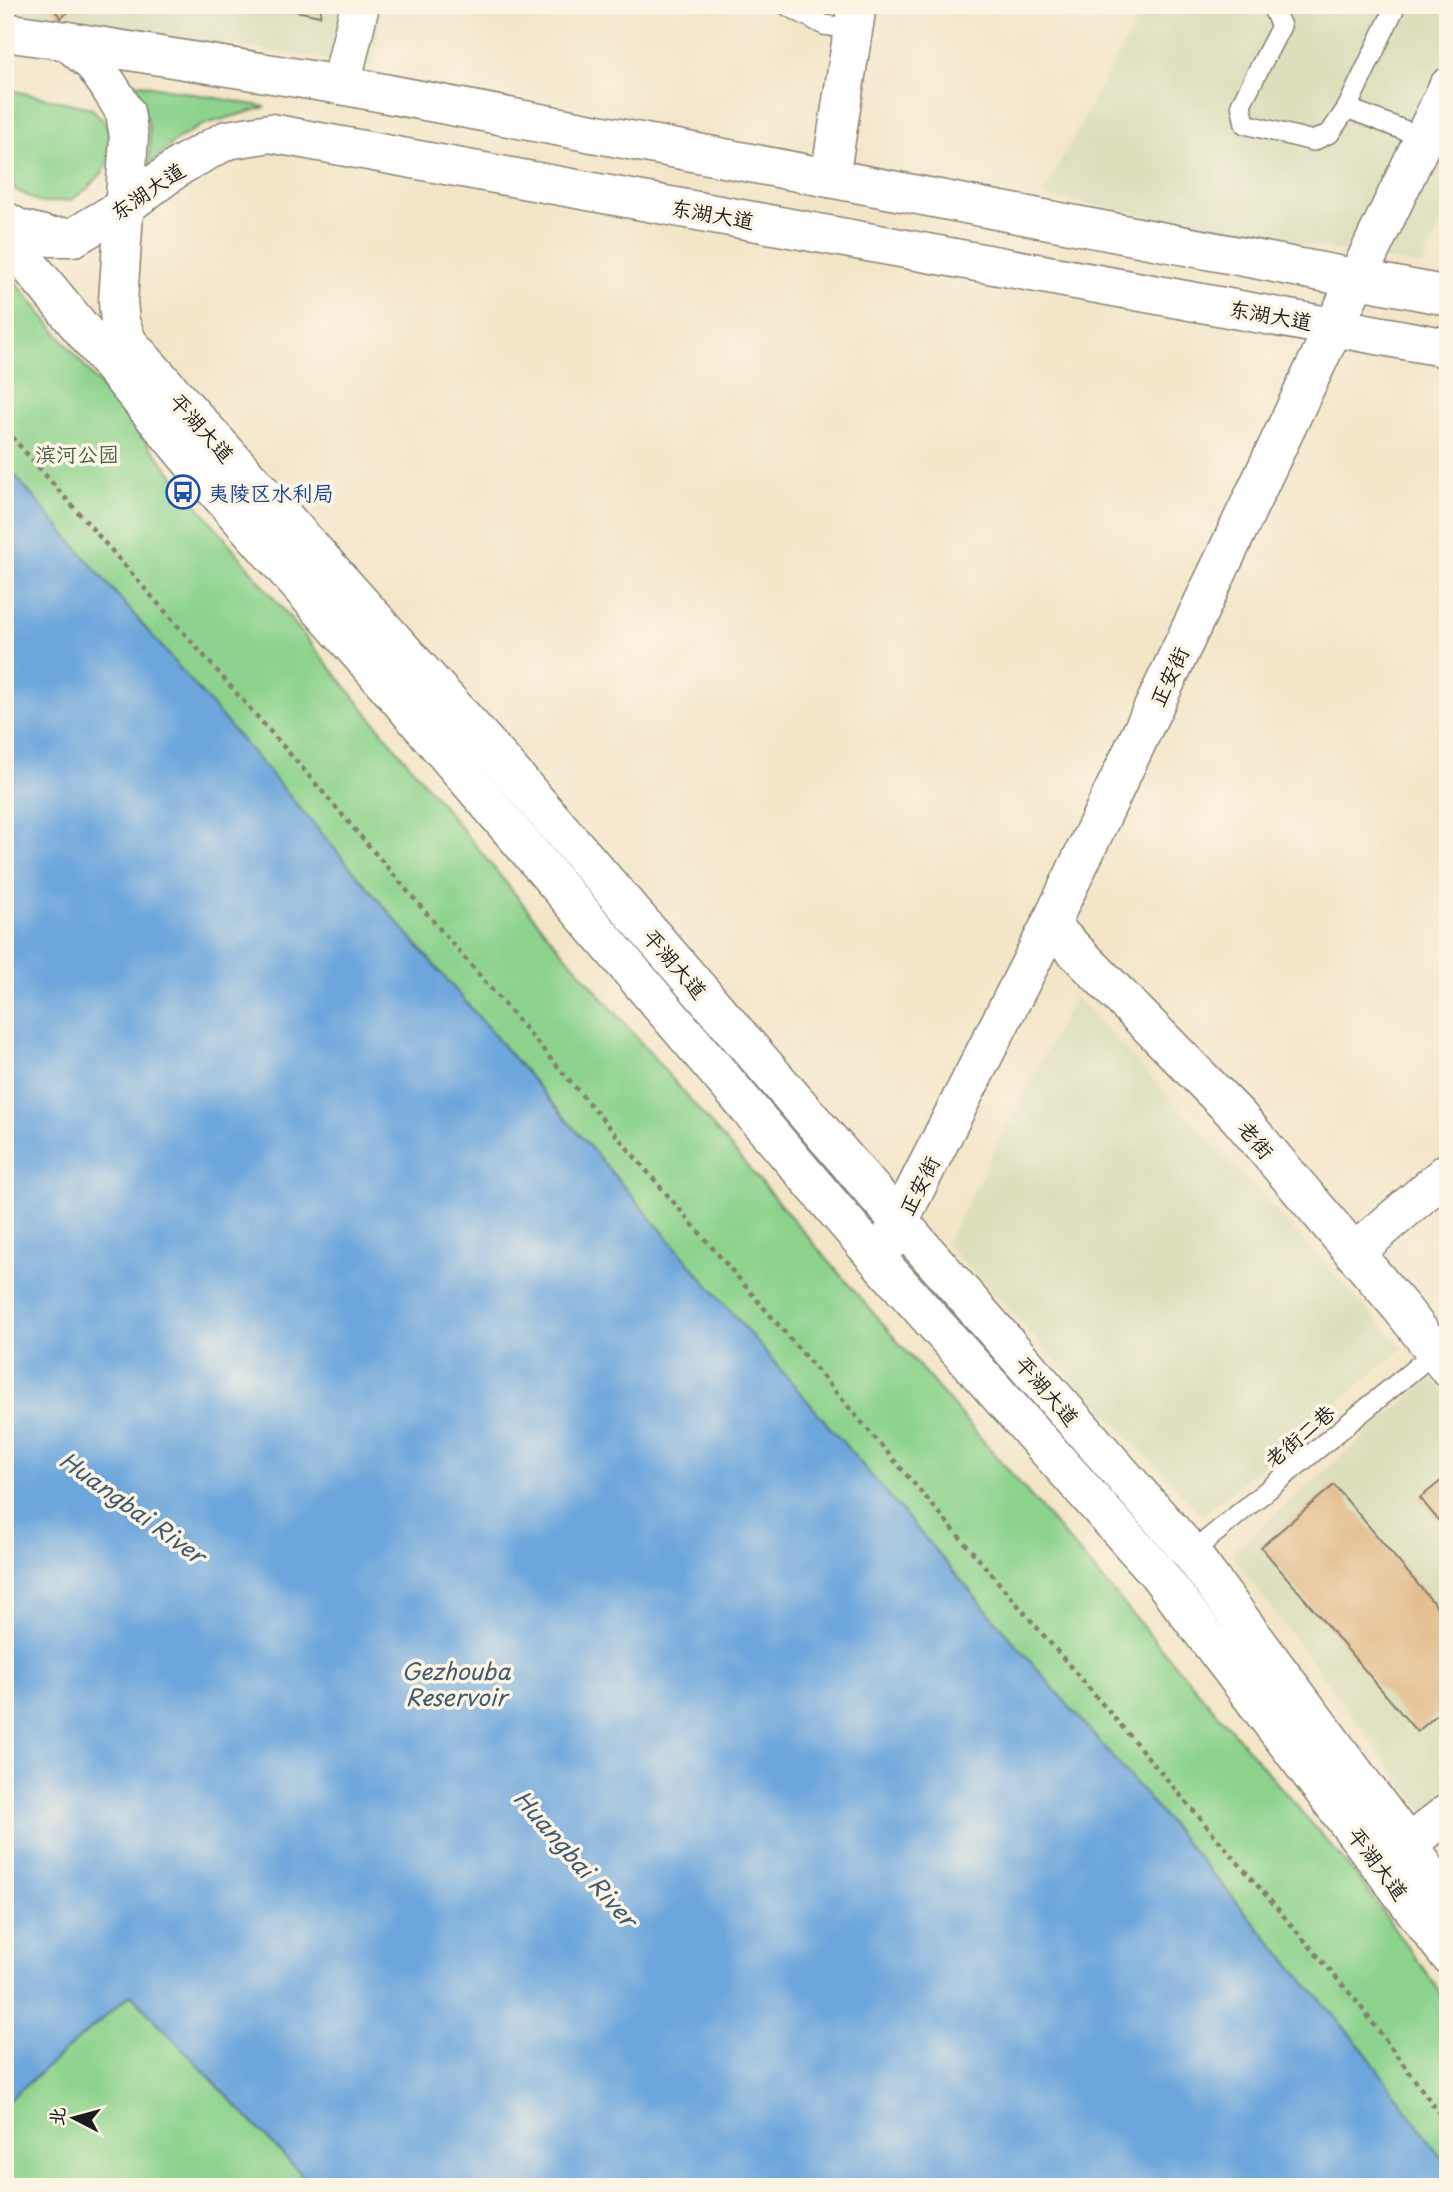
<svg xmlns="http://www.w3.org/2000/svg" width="1453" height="2192" font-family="'Playpen Sans','LXGW WenKai TC',sans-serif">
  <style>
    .built { fill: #dcdebc }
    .green { fill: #8dd38d; stroke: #547854; stroke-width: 2 }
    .water { fill: #6ca6dc; stroke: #44617c; stroke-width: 2 }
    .building { fill: #e3bd8e }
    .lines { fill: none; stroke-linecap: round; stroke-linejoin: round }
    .lane-casing { stroke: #888072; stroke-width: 22 }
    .street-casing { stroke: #888072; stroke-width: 41 }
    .secondary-casing { stroke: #888072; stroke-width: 41 }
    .path { stroke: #888072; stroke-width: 4.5; stroke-dasharray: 5 5; stroke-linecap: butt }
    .lane { stroke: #fff; stroke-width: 19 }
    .street { stroke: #fff; stroke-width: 38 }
    .secondary { stroke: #fff; stroke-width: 38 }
    .labels { text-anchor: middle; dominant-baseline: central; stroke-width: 7; stroke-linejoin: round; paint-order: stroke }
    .street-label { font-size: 21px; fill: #1c1c1c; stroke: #fcf5e5 }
    .park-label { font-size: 21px; fill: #445c44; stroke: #fcf5e5 }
    .transit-label { font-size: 21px; fill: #164399; stroke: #fcf5e5; text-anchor: start }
    .water-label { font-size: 23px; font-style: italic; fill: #405a72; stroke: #fcf5e5 }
  </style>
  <rect width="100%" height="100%" fill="#fcf5e5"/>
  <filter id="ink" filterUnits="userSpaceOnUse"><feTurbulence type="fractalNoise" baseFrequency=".0143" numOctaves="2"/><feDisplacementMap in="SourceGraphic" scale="14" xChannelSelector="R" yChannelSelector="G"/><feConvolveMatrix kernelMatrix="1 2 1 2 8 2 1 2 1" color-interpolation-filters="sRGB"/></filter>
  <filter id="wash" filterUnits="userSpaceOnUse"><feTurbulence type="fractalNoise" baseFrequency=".00686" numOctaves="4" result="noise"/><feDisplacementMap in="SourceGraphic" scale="28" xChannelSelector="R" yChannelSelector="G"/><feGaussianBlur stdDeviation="1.57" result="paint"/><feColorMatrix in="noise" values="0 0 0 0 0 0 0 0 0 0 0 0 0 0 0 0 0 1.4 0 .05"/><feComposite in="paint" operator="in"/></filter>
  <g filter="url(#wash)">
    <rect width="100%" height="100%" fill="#f3e5c8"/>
    <g class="built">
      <path d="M 5,5 L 383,5 L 373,67 L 5,10 Z"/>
      <path d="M 1145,5 L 1448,5 L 1448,210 L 1422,266 L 1042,196 Z"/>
      <path d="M 1075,996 L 1403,1348 L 1202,1515 L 946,1244 Z"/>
      <path d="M 1431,1378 L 1448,1396 L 1448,1797 L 1425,1814 L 1231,1553 Z"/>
    </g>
    <g class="green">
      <path d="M 129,82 L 266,107 L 202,125 L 175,141 L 149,165 C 152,128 149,114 129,82 Z"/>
      <path d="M 5,89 L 91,108 L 105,122 L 113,151 L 103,172 L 88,188 L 71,200 L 41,203 L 16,190 L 5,176 Z"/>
      <path d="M 5,269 L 546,932 L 1356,1875 L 1448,2003 L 1448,2167 L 1365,2052 L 5,464 Z"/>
      <path d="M 131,1994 L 313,2187 L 5,2187 L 5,2103 Z"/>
    </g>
    <path class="water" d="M 5,464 L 1365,2052 L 1448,2167 L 1448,2187 L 313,2187 L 131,1994 L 5,2103 Z"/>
    <g id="blocks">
      <g class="building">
        <path d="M 50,5 L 76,5 L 61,18 Z"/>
        <path d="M 267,5 L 322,5 L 320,16 Z"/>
        <path d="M 1448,1475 L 1448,1532 L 1420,1498 Z"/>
        <path d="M 1334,1485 L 1448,1620 L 1448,1705 L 1417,1732 L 1261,1547 Z"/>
      </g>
    </g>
  </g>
  <g filter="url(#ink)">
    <use href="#blocks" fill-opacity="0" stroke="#888072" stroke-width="2"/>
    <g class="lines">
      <defs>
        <g id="lane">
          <path d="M 786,5 L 824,25 L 853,29"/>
          <path d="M 1271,5 L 1281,26 L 1241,104 L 1245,124 L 1313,141 L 1330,133 L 1347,108 L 1396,5"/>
          <path d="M 1347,108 L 1424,138"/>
          <path d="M 1191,1553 L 1435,1352"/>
        </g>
        <g id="street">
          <path d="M 341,85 L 360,5"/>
          <path d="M 830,178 L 857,5"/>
          <path d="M 1354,1253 L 1448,1172"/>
          <path d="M 1407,1845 L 1448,1813"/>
        </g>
        <g id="secondary">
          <path d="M 5,32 L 67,41 L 93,63 L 109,86 L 125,112 L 129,137 L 118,302 L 120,322 L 128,343 L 499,758 L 899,1221 L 1191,1553 L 1448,1899"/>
          <path d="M 67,41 L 341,85 L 1448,296"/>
          <path d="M 5,221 L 19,229 L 51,237 L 74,237 L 124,207 L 181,165 L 227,140 L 270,133 L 1448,348"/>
          <path d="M 5,236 L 199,471 L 387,685 L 879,1261 L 1156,1571 L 1448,1954"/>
          <path d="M 1050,925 L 1237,1115 L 1402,1309 L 1448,1368"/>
          <path d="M 888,1243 L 1050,925 L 1448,87"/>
        </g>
      </defs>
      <use href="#lane" class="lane-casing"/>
      <use href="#street" class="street-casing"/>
      <use href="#secondary" class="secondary-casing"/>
      <path class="path" d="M 5,429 L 304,770 L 1358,2003 L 1448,2125"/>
      <use href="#lane" class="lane"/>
      <use href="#street" class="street"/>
      <use href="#secondary" class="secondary"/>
    </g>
  </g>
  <defs>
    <symbol id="bus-ring" viewBox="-11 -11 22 22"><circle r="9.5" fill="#fcf5e5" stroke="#1a4fb4" stroke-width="1.5"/><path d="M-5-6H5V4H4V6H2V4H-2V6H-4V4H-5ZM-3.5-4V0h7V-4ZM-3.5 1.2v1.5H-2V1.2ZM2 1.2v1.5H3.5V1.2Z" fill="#1a4fb4"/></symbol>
  </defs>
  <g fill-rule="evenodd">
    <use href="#bus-ring" x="164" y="473" width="38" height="38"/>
  </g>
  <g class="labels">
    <g class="street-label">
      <text transform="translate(147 190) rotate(-34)">东湖大道</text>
      <text transform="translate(713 213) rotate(10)">东湖大道</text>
      <text transform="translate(1271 314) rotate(10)">东湖大道</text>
      <text transform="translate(203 427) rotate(48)">平湖大道</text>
      <text transform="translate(1168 676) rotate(-65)">正安街</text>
      <text transform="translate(676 963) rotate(49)">平湖大道</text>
      <text transform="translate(1257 1139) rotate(50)">老街</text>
      <text transform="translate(918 1185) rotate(-63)">正安街</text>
      <text transform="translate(1048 1390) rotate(49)">平湖大道</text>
      <text transform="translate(1299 1435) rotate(-40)">老街二巷</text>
      <text transform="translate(1379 1863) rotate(53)">平湖大道</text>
    </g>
    <g class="park-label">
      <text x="77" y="453">滨河公园</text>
    </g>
    <g class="transit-label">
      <text x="208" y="492">夷陵区水利局</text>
    </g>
    <g class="water-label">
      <text transform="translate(133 1507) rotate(36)">Huangbai River</text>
      <text x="456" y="1670">Gezhouba<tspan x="456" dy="26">Reservoir</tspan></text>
      <text transform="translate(576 1858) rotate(49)">Huangbai River</text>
    </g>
  </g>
  <rect width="1453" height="2192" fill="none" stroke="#fcf5e5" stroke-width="28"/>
  <g transform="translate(74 2118) rotate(276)" stroke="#fcf5e5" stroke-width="5" paint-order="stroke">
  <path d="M0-5L12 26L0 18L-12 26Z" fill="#1c1c1c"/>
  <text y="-10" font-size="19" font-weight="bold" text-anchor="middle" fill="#1c1c1c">北</text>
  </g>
</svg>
